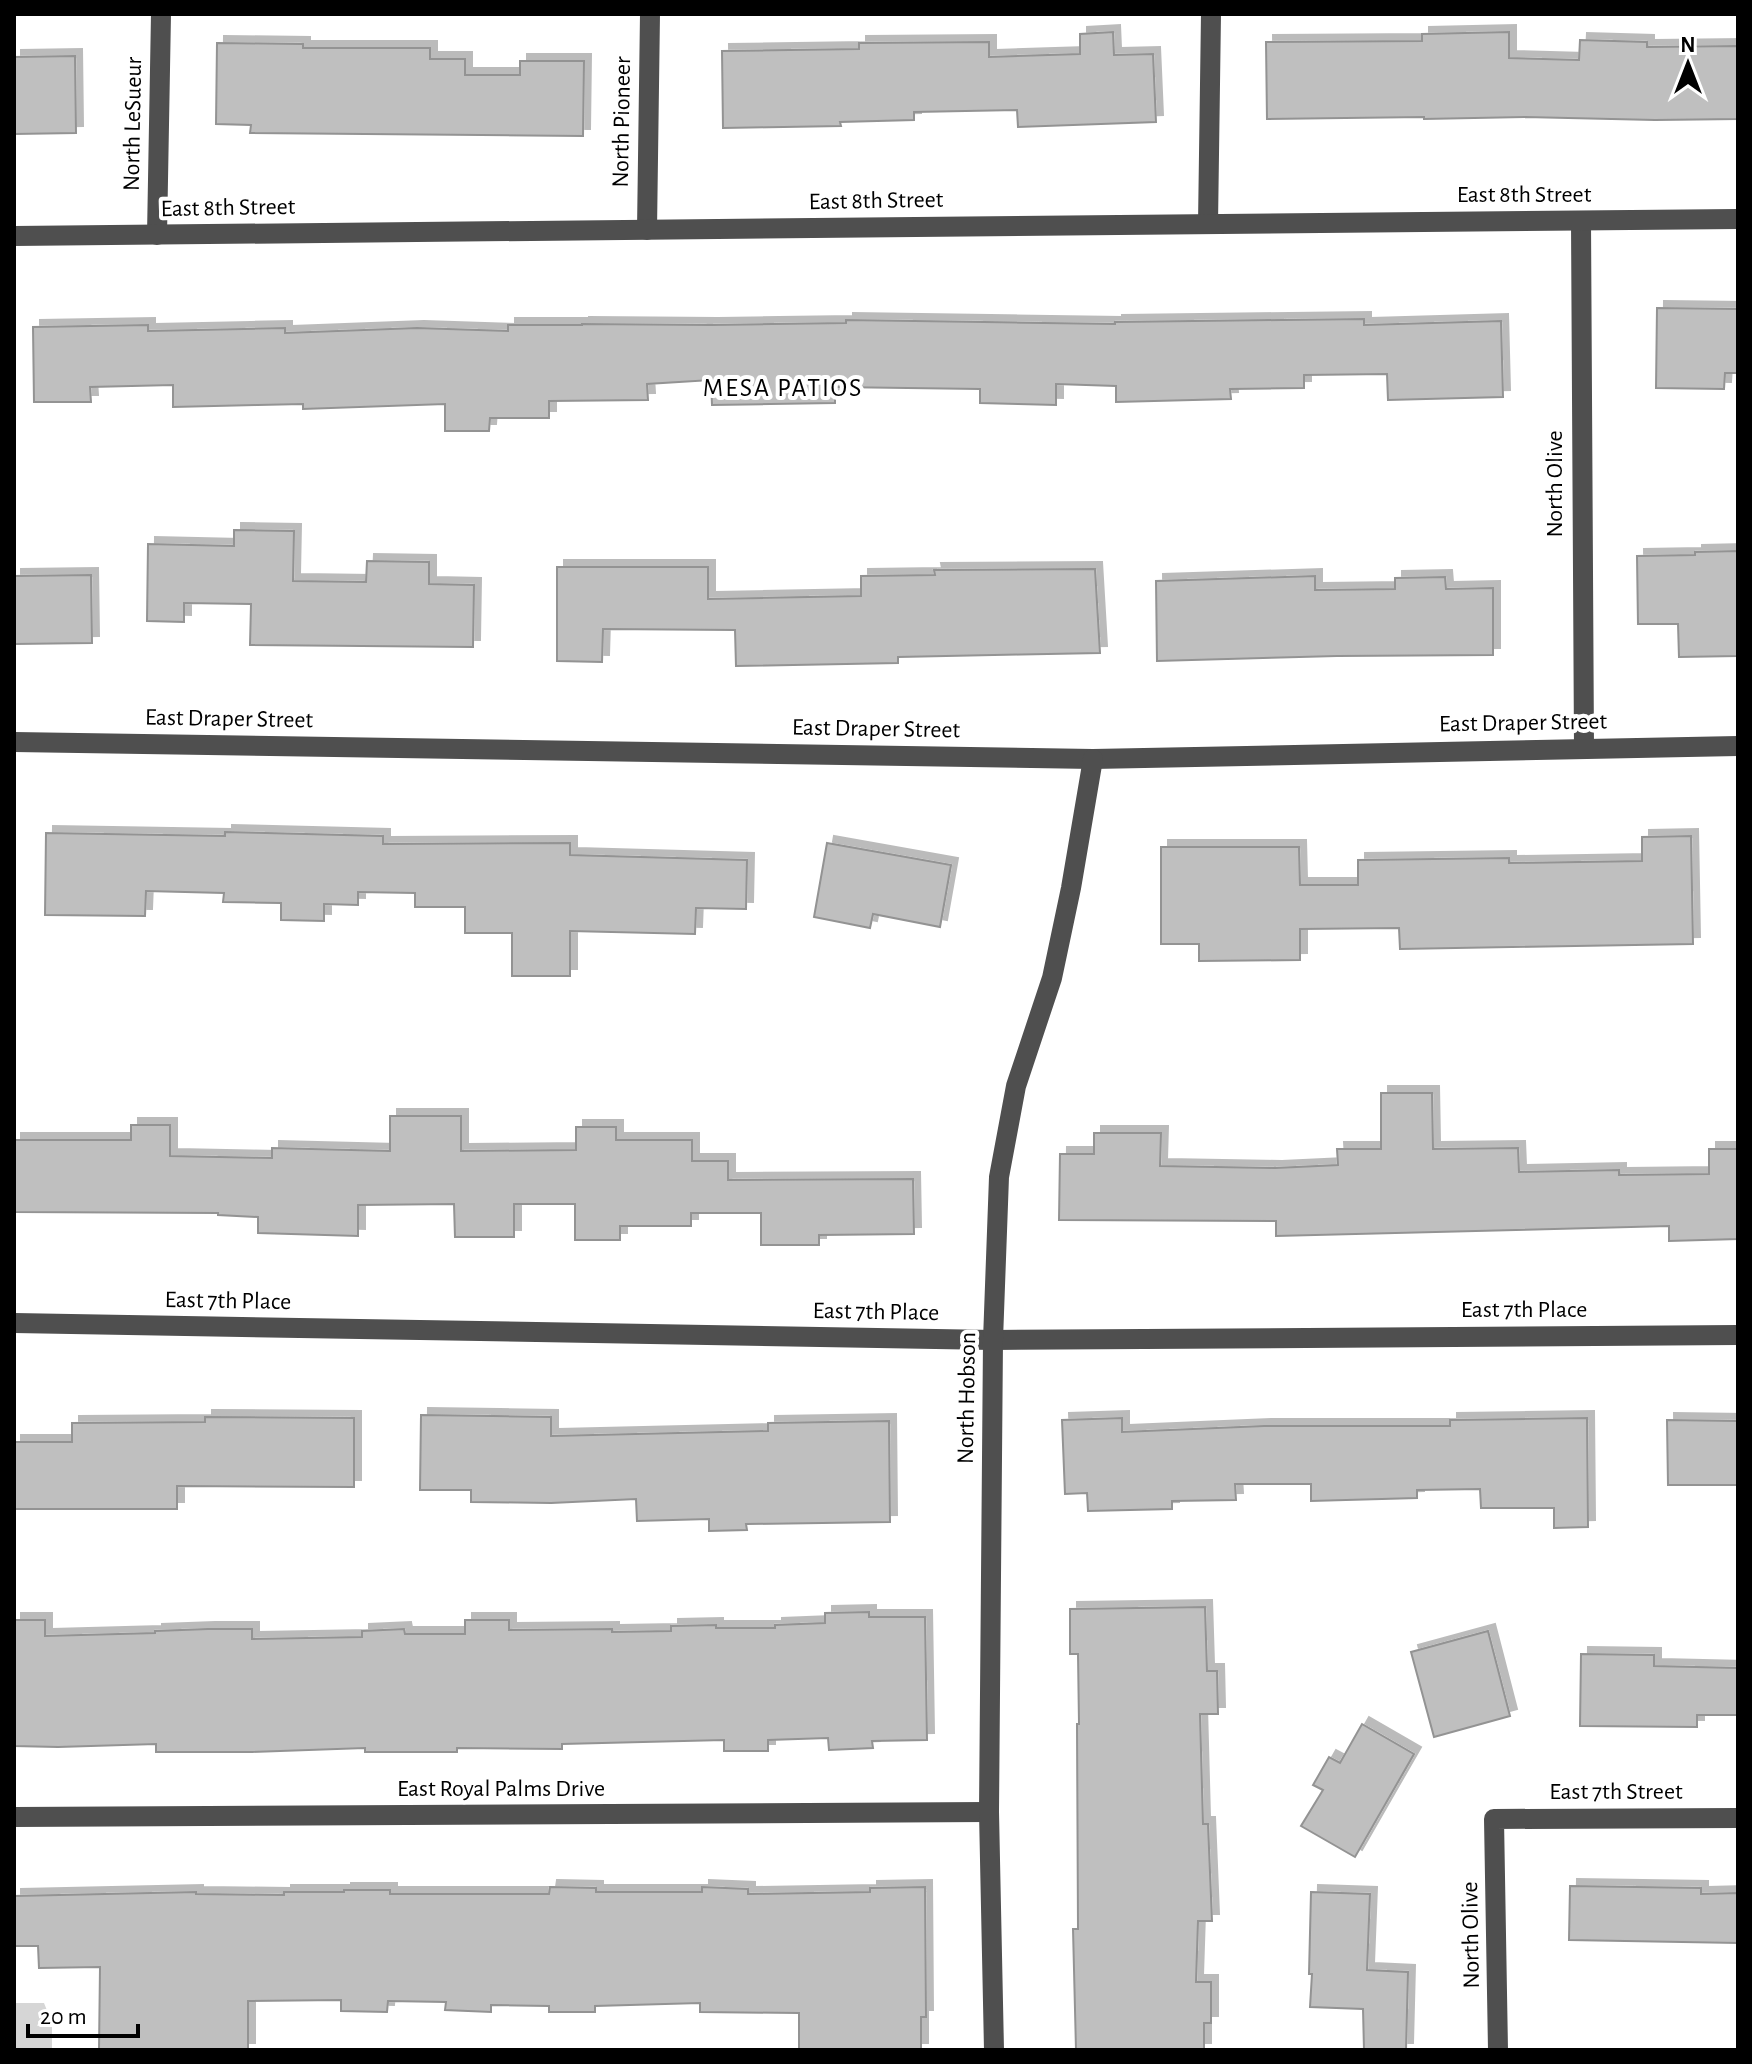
<svg xmlns="http://www.w3.org/2000/svg" width="1752" height="2064" font-family="'Alegreya Sans',sans-serif">
  <style>
    .green { fill: #d6d6d6 }
    .building { fill: #bfbfbf; stroke: #939393; stroke-width: 2; filter: url(#shadow) }
    .lines { fill: none; stroke-linecap: round; stroke-linejoin: round }
    .minor { stroke: #4f4f4f; stroke-width: 20 }
    .labels { text-anchor: middle; dominant-baseline: central; stroke-width: 8; stroke-linejoin: round; paint-order: stroke }
    .street-label { font-size: 24px; fill: #000; stroke: #fff }
    .neighbourhood-label { font-size: 26px; letter-spacing: 2px; fill: #000; stroke: #fff }
  </style>
  <defs>
    <filter id="shadow"><feDropShadow dx="7" dy="-7" stdDeviation="0" flood-color="#0004"/></filter>
  </defs>
  <rect width="100%" height="100%" fill="#fff"/>
  <path class="green" d="M 14,2003 L 44,2003 L 52,2023 L 52,2050 L 14,2050 Z"/>
  <g class="building">
    <path d="M 1113,32 L 1114,55 L 1153,54 L 1156,122 L 1018,127 L 1017,110 L 914,112 L 914,120 L 840,122 L 841,126 L 723,128 L 722,51 L 859,49 L 859,43 L 989,42 L 989,57 L 1080,54 L 1080,34 Z"/>
    <path d="M 1509,32 L 1509,58 L 1579,60 L 1580,40 L 1647,42 L 1647,47 L 1738,46 L 1738,119 L 1655,120 L 1525,117 L 1424,119 L 1424,117 L 1267,119 L 1266,42 L 1422,41 L 1422,34 Z"/>
    <path d="M 217,43 L 303,44 L 303,48 L 430,48 L 430,59 L 465,59 L 465,75 L 520,75 L 520,61 L 584,61 L 583,136 L 250,133 L 251,125 L 216,124 Z"/>
    <path d="M 75,56 L 76,133 L 14,134 L 14,57 Z"/>
    <path d="M 1657,308 L 1738,309 L 1738,373 L 1725,373 L 1724,389 L 1656,388 Z"/>
    <path d="M 1364,319 L 1364,325 L 1501,321 L 1503,397 L 1388,400 L 1387,374 L 1304,375 L 1304,388 L 1230,389 L 1231,399 L 1116,402 L 1116,386 L 1056,384 L 1056,405 L 980,403 L 980,389 L 835,387 L 835,403 L 712,405 L 711,380 L 647,384 L 648,400 L 549,401 L 549,418 L 490,418 L 489,431 L 445,431 L 445,404 L 303,409 L 303,404 L 173,407 L 173,385 L 90,387 L 91,402 L 34,402 L 33,327 L 148,325 L 148,331 L 285,328 L 285,333 L 417,328 L 508,331 L 508,325 L 582,325 L 582,324 L 711,325 L 846,323 L 846,320 L 1115,324 L 1115,322 Z"/>
    <path d="M 234,530 L 294,531 L 293,581 L 366,582 L 367,561 L 429,562 L 429,584 L 474,585 L 473,647 L 250,645 L 251,604 L 184,603 L 184,622 L 147,621 L 148,544 L 234,546 Z"/>
    <path d="M 1738,551 L 1738,656 L 1679,657 L 1678,624 L 1638,624 L 1637,556 L 1695,555 L 1695,552 Z"/>
    <path d="M 557,567 L 708,567 L 708,599 L 861,596 L 861,576 L 935,575 L 934,570 L 1095,569 L 1100,653 L 898,657 L 898,663 L 736,666 L 735,630 L 603,629 L 602,662 L 557,661 Z"/>
    <path d="M 91,575 L 92,643 L 14,644 L 14,576 Z"/>
    <path d="M 1315,576 L 1315,590 L 1395,589 L 1395,578 L 1445,577 L 1446,589 L 1493,588 L 1493,655 L 1337,656 L 1157,661 L 1156,581 Z"/>
    <path d="M 225,832 L 383,836 L 383,844 L 570,843 L 570,855 L 747,860 L 746,909 L 696,908 L 695,934 L 570,931 L 570,976 L 512,976 L 512,933 L 465,933 L 465,907 L 415,907 L 415,893 L 358,892 L 358,905 L 324,904 L 324,921 L 281,920 L 281,903 L 223,902 L 224,893 L 146,891 L 145,916 L 45,915 L 46,833 L 225,836 Z"/>
    <path d="M 1691,836 L 1693,944 L 1400,949 L 1399,928 L 1300,929 L 1300,960 L 1199,961 L 1199,944 L 1161,944 L 1161,847 L 1299,847 L 1300,885 L 1358,885 L 1358,860 L 1509,858 L 1509,863 L 1642,861 L 1642,837 Z"/>
    <path d="M 827,843 L 951,865 L 940,927 L 873,914 L 870,928 L 814,917 Z"/>
    <path d="M 1381,1093 L 1432,1093 L 1433,1149 L 1518,1148 L 1519,1172 L 1619,1170 L 1619,1175 L 1709,1174 L 1709,1149 L 1738,1149 L 1738,1239 L 1669,1241 L 1669,1226 L 1276,1236 L 1276,1221 L 1059,1220 L 1060,1154 L 1094,1154 L 1094,1133 L 1161,1133 L 1160,1166 L 1275,1168 L 1338,1165 L 1337,1149 L 1381,1149 Z"/>
    <path d="M 390,1116 L 461,1116 L 461,1151 L 576,1150 L 576,1127 L 616,1127 L 616,1140 L 692,1140 L 692,1161 L 728,1161 L 728,1180 L 913,1179 L 914,1234 L 819,1235 L 819,1245 L 761,1245 L 761,1213 L 691,1213 L 691,1226 L 620,1226 L 620,1240 L 575,1240 L 575,1204 L 514,1204 L 514,1237 L 455,1237 L 454,1204 L 358,1205 L 358,1236 L 258,1233 L 258,1217 L 218,1215 L 218,1213 L 14,1212 L 14,1140 L 131,1140 L 131,1125 L 170,1125 L 170,1156 L 272,1158 L 272,1148 L 390,1151 Z"/>
    <path d="M 421,1415 L 551,1417 L 551,1436 L 768,1431 L 768,1423 L 889,1421 L 890,1522 L 746,1524 L 747,1530 L 709,1531 L 709,1519 L 637,1521 L 636,1499 L 551,1503 L 471,1502 L 471,1490 L 420,1490 Z"/>
    <path d="M 205,1417 L 354,1418 L 354,1487 L 177,1486 L 177,1509 L 14,1509 L 14,1442 L 72,1442 L 72,1423 L 205,1422 Z"/>
    <path d="M 1122,1418 L 1122,1432 L 1264,1426 L 1450,1426 L 1450,1420 L 1587,1418 L 1588,1527 L 1554,1528 L 1554,1508 L 1481,1508 L 1480,1489 L 1417,1490 L 1417,1498 L 1311,1501 L 1311,1484 L 1235,1484 L 1236,1500 L 1172,1501 L 1172,1509 L 1088,1511 L 1087,1493 L 1065,1494 L 1062,1420 Z"/>
    <path d="M 1667,1420 L 1738,1421 L 1738,1485 L 1668,1485 Z"/>
    <path d="M 1205,1607 L 1207,1671 L 1217,1671 L 1218,1714 L 1200,1714 L 1203,1824 L 1208,1824 L 1212,1921 L 1198,1921 L 1196,1982 L 1211,1982 L 1211,2023 L 1204,2023 L 1204,2050 L 1076,2050 L 1073,1929 L 1078,1929 L 1077,1724 L 1079,1724 L 1078,1654 L 1070,1654 L 1070,1609 Z"/>
    <path d="M 869,1612 L 869,1617 L 925,1617 L 927,1740 L 872,1741 L 873,1748 L 829,1750 L 828,1738 L 768,1740 L 768,1751 L 724,1751 L 724,1740 L 562,1744 L 562,1749 L 457,1748 L 457,1752 L 365,1752 L 365,1748 L 252,1752 L 156,1752 L 156,1744 L 58,1747 L 14,1746 L 14,1620 L 45,1620 L 45,1636 L 155,1633 L 155,1631 L 208,1629 L 252,1629 L 252,1639 L 362,1637 L 362,1631 L 404,1629 L 405,1634 L 465,1634 L 465,1620 L 509,1620 L 509,1630 L 612,1629 L 612,1632 L 671,1631 L 671,1626 L 716,1625 L 716,1628 L 775,1628 L 775,1625 L 825,1623 L 825,1613 Z"/>
    <path d="M 1488,1631 L 1510,1716 L 1434,1737 L 1411,1652 Z"/>
    <path d="M 1581,1654 L 1654,1655 L 1654,1666 L 1738,1668 L 1738,1715 L 1697,1715 L 1697,1727 L 1580,1726 Z"/>
    <path d="M 1362,1724 L 1414,1754 L 1355,1857 L 1301,1826 L 1323,1790 L 1313,1785 L 1329,1757 L 1340,1763 Z"/>
    <path d="M 1570,1886 L 1701,1888 L 1701,1894 L 1738,1893 L 1738,1943 L 1569,1940 Z"/>
    <path d="M 550,1887 L 596,1888 L 596,1892 L 702,1892 L 702,1887 L 748,1889 L 748,1894 L 870,1892 L 870,1888 L 925,1887 L 926,2017 L 921,2017 L 921,2050 L 799,2050 L 799,2013 L 700,2012 L 700,2003 L 595,2006 L 595,2012 L 549,2012 L 549,2006 L 491,2005 L 491,2012 L 445,2010 L 446,2002 L 388,2001 L 387,2012 L 341,2011 L 341,2000 L 248,2001 L 248,2050 L 99,2050 L 100,1967 L 39,1968 L 38,1946 L 14,1946 L 14,1896 L 196,1892 L 196,1894 L 284,1895 L 284,1892 L 344,1892 L 344,1890 L 390,1890 L 390,1894 L 549,1894 Z"/>
    <path d="M 1311,1892 L 1370,1894 L 1367,1970 L 1408,1972 L 1406,2050 L 1364,2050 L 1363,2009 L 1310,2007 L 1312,1974 L 1309,1974 Z"/>
  </g>
  <g class="lines">
    <g class="minor">
      <path d="M 1581,221 L 1584,748"/>
      <path d="M 1208,224 L 1211,14"/>
      <path d="M 647,230 L 650,14"/>
      <path d="M 157,235 L 161,14"/>
      <path d="M 14,236 L 1738,219"/>
      <path d="M 14,742 L 1093,759 L 1738,746"/>
      <path d="M 14,1323 L 993,1340 L 1738,1335"/>
      <path d="M 14,1817 L 989,1812"/>
      <path d="M 994,2050 L 989,1812 L 993,1340 L 999,1177 L 1016,1086 L 1052,978 L 1071,888 L 1093,759"/>
      <path d="M 1498,2050 L 1494,1819 L 1738,1818"/>
    </g>
  </g>
  <g class="labels">
    <g class="street-label">
      <text transform="translate(622 122) rotate(-89)">North Pioneer</text>
      <text transform="translate(133 124) rotate(-89)">North LeSueur</text>
      <text x="1524" y="195">East 8th Street</text>
      <text transform="translate(876 201) rotate(-1)">East 8th Street</text>
      <text transform="translate(228 208) rotate(-1)">East 8th Street</text>
      <text transform="translate(1555 484) rotate(-90)">North Olive</text>
      <text transform="translate(229 719) rotate(1)">East Draper Street</text>
      <text transform="translate(1523 723) rotate(-1)">East Draper Street</text>
      <text transform="translate(876 729) rotate(1)">East Draper Street</text>
      <text transform="translate(228 1301) rotate(1)">East 7th Place</text>
      <text x="1524" y="1310">East 7th Place</text>
      <text transform="translate(876 1312) rotate(1)">East 7th Place</text>
      <text transform="translate(967 1398) rotate(-89)">North Hobson</text>
      <text x="501" y="1789">East Royal Palms Drive</text>
      <text x="1616" y="1792">East 7th Street</text>
      <text transform="translate(1471 1935) rotate(-91)">North Olive</text>
    </g>
    <g class="neighbourhood-label">
      <text x="783" y="388">MESA PATIOS</text>
    </g>
  </g>
  <rect width="1752" height="2064" fill="none" stroke="#000000" stroke-width="32"/>
  <g transform="translate(1688 64)" stroke="#ffffff" stroke-width="6" paint-order="stroke">
  <path d="M0-6L14 30L0 20L-14 30Z" fill="#000000"/>
  <text y="-12" font-size="22" font-weight="bold" text-anchor="middle" fill="#000000">N</text>
  </g>
  <path d="M28 2024v12h110v-12" fill="none" stroke="#000000" stroke-width="4"/>
  <text x="40" y="2024" font-size="24" fill="#000000" stroke="#ffffff" stroke-width="6" paint-order="stroke">20 m</text>
</svg>
